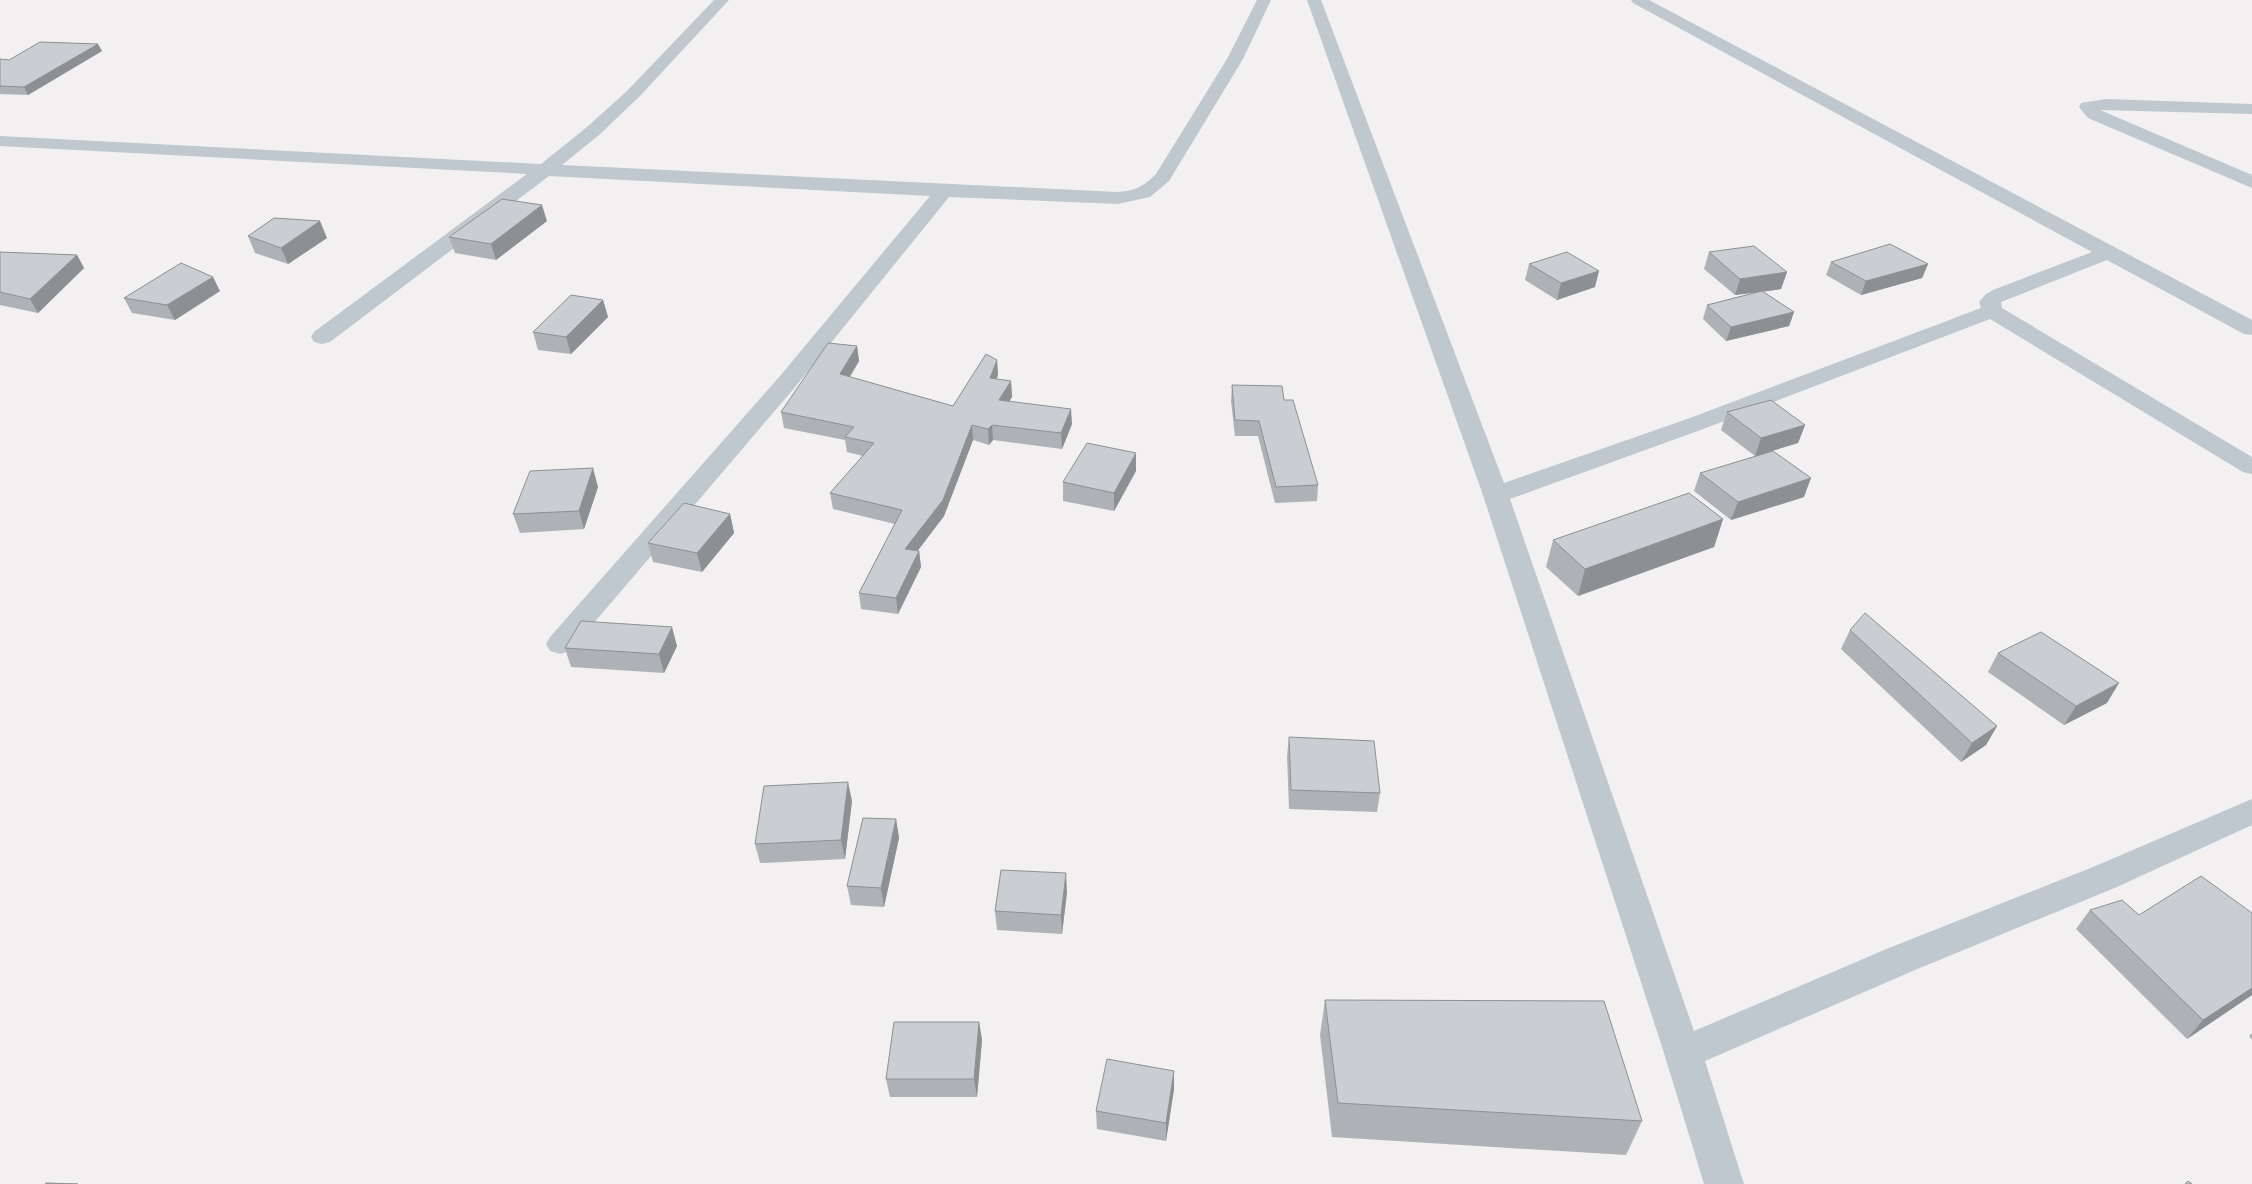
<svg xmlns="http://www.w3.org/2000/svg" width="2252" height="1184" font-family="'Nunito Sans',sans-serif">
  <style>
    .lines { fill: none; stroke-linecap: round; stroke-linejoin: round }
    .minor { fill: #bfc8ce; fill-rule: evenodd }
    .wall { fill: #aeb1b5 }
    .shaded-wall { fill: #8d9093 }
    .building { fill: #caced2; stroke: #8d9093 }
  </style>
  <rect width="100%" height="100%" fill="#f2f0f0"/>
  <g class="lines">
    <g class="minor">
      <path d="M 714,0 L 729,0 L 639,97 L 599,135 L 562,165 L 1118,192 C 1135,191 1144,186 1156,174 L 1227,59 L 1257,0 L 1271,0 L 1243,59 L 1169,181 L 1150,197 L 1118,204 L 949,197 L 796,386 L 570,651 L 560,654 L 550,651 L 546,644 L 550,637 L 780,376 L 930,196 L 549,176 L 330,342 L 322,344 L 314,342 L 311,337 L 314,332 L 527,174 L 0,146 L 0,136 L 541,164 L 587,127 L 627,91 Z"/>
      <path d="M 1307,0 L 1321,0 L 1504,483 L 1690,418 L 1981,308 L 1979,302 L 1986,294 L 1993,290 L 2092,252 L 1633,3 L 1631,0 L 1649,0 L 2252,320 L 2252,335 L 2244,334 L 2107,260 L 2001,302 L 2002,308 L 2252,457 L 2252,474 L 2243,472 L 1990,319 L 1706,428 L 1510,499 L 1694,1031 L 1889,948 L 2093,867 L 2252,799 L 2252,825 L 2117,887 L 1915,970 L 1705,1061 L 1744,1184 L 1704,1184 L 1664,1053 L 1483,495 Z"/>
      <path d="M 2106,99 L 2252,104 L 2252,114 L 2100,110 L 2252,175 L 2252,188 L 2088,118 L 2079,107 L 2081,103 Z"/>
    </g>
  </g>
  <g class="wall">
    <path d="M 102,51 L 28,95 L 0,94 L 0,59 L 9,60 Z"/>
    <path d="M 547,221 L 496,260 L 455,253 L 449,237 Z"/>
    <path d="M 248,236 L 327,238 L 288,264 L 255,253 Z"/>
    <path d="M 0,252 L 77,255 L 84,268 L 38,313 L 0,305 Z"/>
    <path d="M 1709,252 L 1787,272 L 1781,289 L 1762,292 L 1794,312 L 1789,326 L 1726,341 L 1703,319 L 1707,305 L 1759,292 L 1735,295 L 1704,269 Z"/>
    <path d="M 1831,262 L 1928,264 L 1922,278 L 1861,295 L 1826,275 Z"/>
    <path d="M 1529,264 L 1595,287 L 1557,300 L 1525,280 Z"/>
    <path d="M 220,291 L 175,320 L 132,313 L 124,298 Z"/>
    <path d="M 603,300 L 608,317 L 571,354 L 538,350 L 533,332 Z"/>
    <path d="M 857,346 L 859,361 L 850,377 L 953,406 L 997,360 L 998,375 L 997,379 L 1011,381 L 1012,397 L 1009,401 L 1072,424 L 1062,449 L 993,440 L 989,445 L 973,440 L 944,516 L 918,550 L 919,551 L 921,567 L 898,614 L 861,609 L 859,593 L 895,524 L 833,509 L 830,493 L 863,456 L 847,452 L 845,440 L 784,428 L 781,412 Z"/>
    <path d="M 1232,385 L 1284,400 L 1318,485 L 1317,501 L 1275,503 L 1258,436 L 1235,436 L 1231,401 Z"/>
    <path d="M 1727,412 L 1805,425 L 1798,443 L 1755,456 L 1721,430 Z"/>
    <path d="M 1136,471 L 1114,511 L 1063,501 L 1063,482 Z"/>
    <path d="M 1700,473 L 1804,497 L 1731,520 L 1694,491 Z"/>
    <path d="M 598,487 L 584,529 L 520,533 L 513,514 Z"/>
    <path d="M 730,514 L 734,533 L 702,572 L 653,562 L 648,543 Z"/>
    <path d="M 1723,519 L 1714,547 L 1578,596 L 1546,567 L 1553,540 Z"/>
    <path d="M 1850,630 L 1997,726 L 1986,745 L 1961,762 L 1841,649 Z"/>
    <path d="M 677,646 L 664,673 L 571,667 L 565,648 Z"/>
    <path d="M 1998,653 L 2107,703 L 2064,725 L 1988,672 Z"/>
    <path d="M 1289,737 L 1380,793 L 1377,812 L 1289,809 L 1287,756 Z"/>
    <path d="M 852,801 L 845,859 L 760,863 L 755,844 Z"/>
    <path d="M 896,819 L 899,838 L 884,907 L 851,905 L 847,886 Z"/>
    <path d="M 1067,892 L 1062,934 L 997,930 L 995,911 Z"/>
    <path d="M 2090,910 L 2139,915 L 2252,913 L 2252,995 L 2187,1039 L 2076,929 Z"/>
    <path d="M 1325,1000 L 1642,1121 L 1626,1155 L 1332,1137 L 1320,1035 Z"/>
    <path d="M 979,1022 L 982,1040 L 977,1097 L 890,1097 L 886,1079 Z"/>
    <path d="M 2252,1033 L 2252,1040 L 2249,1036 Z"/>
    <path d="M 1174,1071 L 1174,1089 L 1166,1141 L 1097,1129 L 1096,1111 Z"/>
  </g>
  <g class="shaded-wall">
    <path d="M 98,44 L 102,51 L 28,95 L 24,87 Z"/>
    <path d="M 542,205 L 547,221 L 496,260 L 491,244 Z"/>
    <path d="M 320,221 L 327,238 L 288,264 L 281,248 Z"/>
    <path d="M 77,255 L 84,268 L 38,313 L 30,299 Z"/>
    <path d="M 1928,264 L 1922,278 L 1861,295 L 1866,281 Z"/>
    <path d="M 1599,271 L 1595,287 L 1557,300 L 1561,283 Z"/>
    <path d="M 1787,272 L 1781,289 L 1735,295 L 1740,279 Z"/>
    <path d="M 213,277 L 220,291 L 175,320 L 167,305 Z"/>
    <path d="M 603,300 L 608,317 L 571,354 L 566,337 Z"/>
    <path d="M 1794,312 L 1789,326 L 1726,341 L 1731,327 Z"/>
    <path d="M 857,346 L 859,361 L 842,389 L 840,374 Z"/>
    <path d="M 997,360 L 998,375 L 991,394 L 990,378 Z"/>
    <path d="M 1011,381 L 1012,397 L 1000,416 L 999,400 Z"/>
    <path d="M 1071,409 L 1072,424 L 1062,449 L 1061,433 Z"/>
    <path d="M 972,425 L 973,440 L 944,516 L 907,565 L 905,549 Z"/>
    <path d="M 992,425 L 993,440 L 989,445 L 988,429 Z"/>
    <path d="M 1805,425 L 1798,443 L 1755,456 L 1761,438 Z"/>
    <path d="M 1136,453 L 1136,471 L 1114,511 L 1114,493 Z"/>
    <path d="M 593,468 L 598,487 L 584,529 L 579,511 Z"/>
    <path d="M 1811,478 L 1804,497 L 1731,520 L 1738,502 Z"/>
    <path d="M 730,514 L 734,533 L 702,572 L 697,553 Z"/>
    <path d="M 1723,519 L 1714,547 L 1578,596 L 1585,569 Z"/>
    <path d="M 919,551 L 921,567 L 898,614 L 896,598 Z"/>
    <path d="M 672,627 L 677,646 L 664,673 L 659,654 Z"/>
    <path d="M 2119,683 L 2107,703 L 2064,725 L 2076,706 Z"/>
    <path d="M 1997,726 L 1986,745 L 1961,762 L 1972,743 Z"/>
    <path d="M 848,782 L 852,801 L 845,859 L 841,840 Z"/>
    <path d="M 896,819 L 899,838 L 884,907 L 881,888 Z"/>
    <path d="M 1066,873 L 1067,892 L 1062,934 L 1061,915 Z"/>
    <path d="M 2252,988 L 2252,995 L 2187,1039 L 2203,1020 Z"/>
    <path d="M 979,1022 L 982,1040 L 977,1097 L 974,1079 Z"/>
    <path d="M 1174,1071 L 1174,1089 L 1166,1141 L 1166,1123 Z"/>
  </g>
  <g class="building">
    <path d="M 40,42 L 98,44 L 24,87 L 0,86 L 0,59 L 9,60 Z"/>
    <path d="M 502,199 L 542,205 L 491,244 L 449,237 Z"/>
    <path d="M 274,218 L 320,221 L 281,248 L 248,236 Z"/>
    <path d="M 1890,244 L 1928,264 L 1866,281 L 1831,262 Z"/>
    <path d="M 1754,246 L 1787,272 L 1740,279 L 1709,252 Z"/>
    <path d="M 0,252 L 77,255 L 30,299 L 0,292 Z"/>
    <path d="M 1567,252 L 1599,271 L 1561,283 L 1529,264 Z"/>
    <path d="M 181,263 L 213,277 L 167,305 L 124,298 Z"/>
    <path d="M 1762,291 L 1794,312 L 1731,327 L 1707,305 Z"/>
    <path d="M 571,295 L 603,300 L 566,337 L 533,332 Z"/>
    <path d="M 828,343 L 857,346 L 840,374 L 953,406 L 986,354 L 997,360 L 990,378 L 1011,381 L 999,400 L 1071,409 L 1061,433 L 992,425 L 988,429 L 972,425 L 943,500 L 905,549 L 919,551 L 896,598 L 859,593 L 902,510 L 830,493 L 874,443 L 845,437 L 854,427 L 781,412 Z"/>
    <path d="M 1232,385 L 1282,386 L 1284,400 L 1293,400 L 1318,485 L 1276,487 L 1259,421 L 1235,420 Z"/>
    <path d="M 1771,400 L 1805,425 L 1761,438 L 1727,412 Z"/>
    <path d="M 1087,443 L 1136,453 L 1114,493 L 1063,482 Z"/>
    <path d="M 1773,451 L 1811,478 L 1738,502 L 1700,473 Z"/>
    <path d="M 593,468 L 579,511 L 513,514 L 530,471 Z"/>
    <path d="M 1689,493 L 1723,519 L 1585,569 L 1553,540 Z"/>
    <path d="M 684,503 L 730,514 L 697,553 L 648,543 Z"/>
    <path d="M 1865,613 L 1997,726 L 1972,743 L 1850,630 Z"/>
    <path d="M 581,621 L 672,627 L 659,654 L 565,648 Z"/>
    <path d="M 2041,632 L 2119,683 L 2076,706 L 1998,653 Z"/>
    <path d="M 1289,737 L 1374,741 L 1380,793 L 1291,790 Z"/>
    <path d="M 848,782 L 841,840 L 755,844 L 764,786 Z"/>
    <path d="M 863,818 L 896,819 L 881,888 L 847,886 Z"/>
    <path d="M 1001,870 L 1066,873 L 1061,915 L 995,911 Z"/>
    <path d="M 2201,876 L 2252,913 L 2252,988 L 2203,1020 L 2090,910 L 2122,900 L 2139,915 Z"/>
    <path d="M 1325,1000 L 1604,1001 L 1642,1121 L 1338,1103 Z"/>
    <path d="M 894,1022 L 979,1022 L 974,1079 L 886,1079 Z"/>
    <path d="M 1107,1059 L 1174,1071 L 1166,1123 L 1096,1111 Z"/>
    <path d="M 2188,1181 L 2192,1184 L 2185,1184 Z"/>
    <path d="M 46,1183 L 78,1184 L 45,1184 Z"/>
  </g>
</svg>
